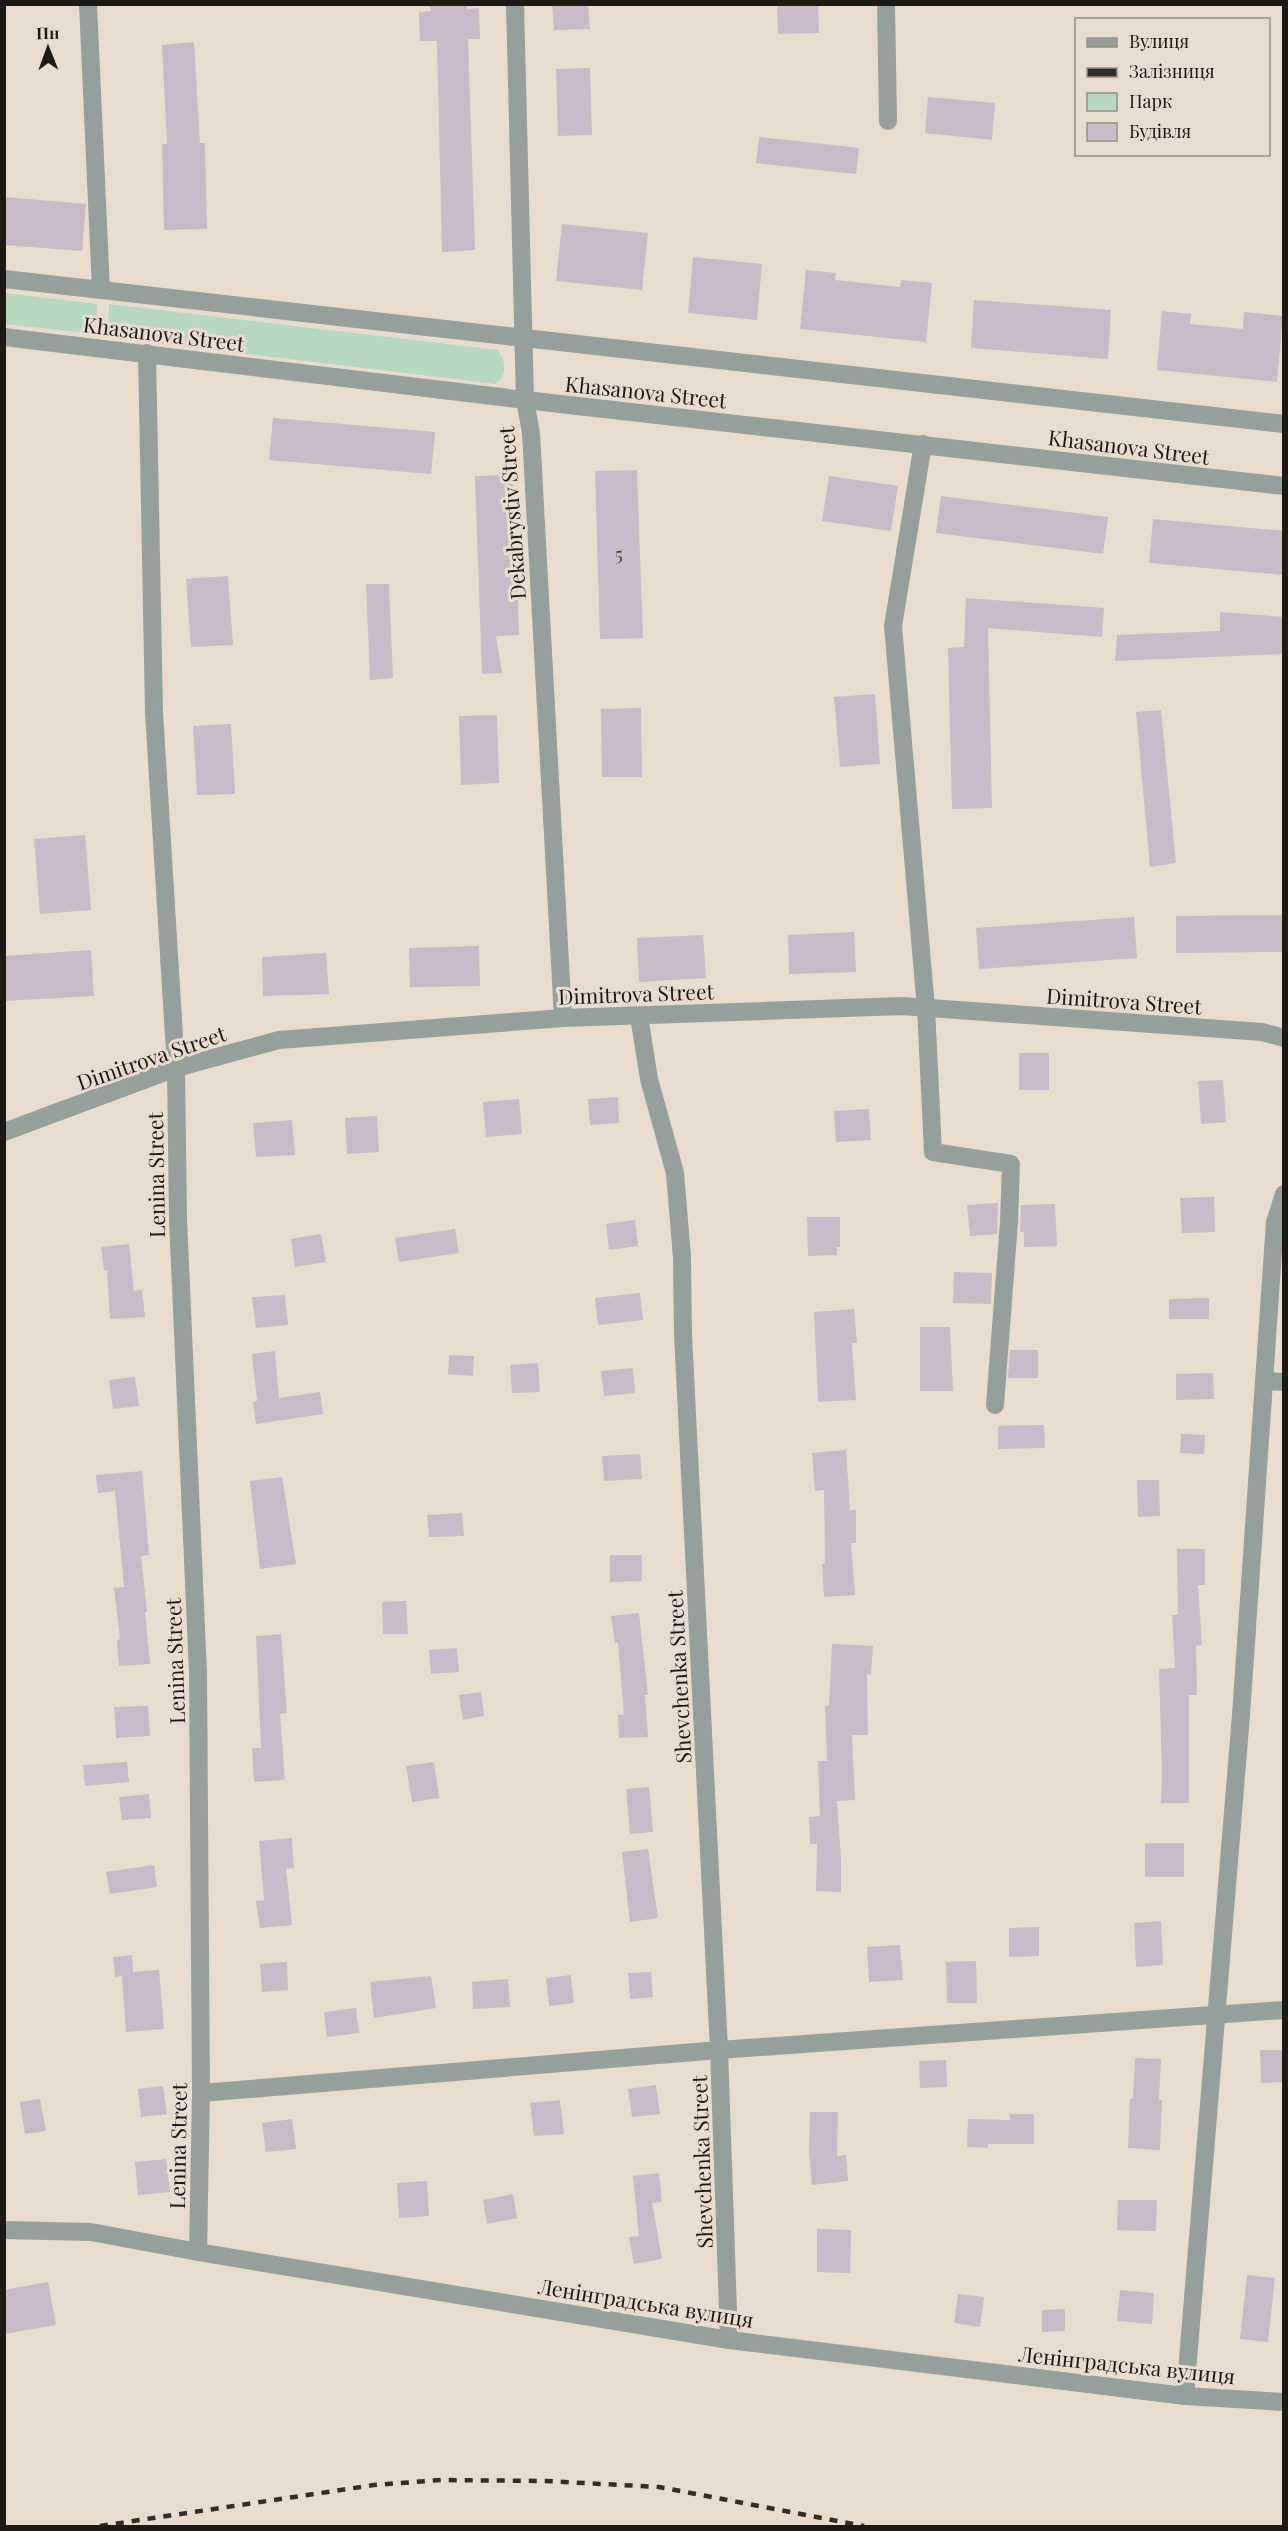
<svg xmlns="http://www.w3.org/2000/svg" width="1288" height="2531" font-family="'Playfair Display',serif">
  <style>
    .green { fill: #b7d7bf }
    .building { fill: #c8bac6 }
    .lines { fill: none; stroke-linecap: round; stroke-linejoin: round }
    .minor { stroke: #969f9c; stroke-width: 18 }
    .rail { stroke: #312d27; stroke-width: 4.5; stroke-dasharray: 8 8; stroke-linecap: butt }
    .labels { text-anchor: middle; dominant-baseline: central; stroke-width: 6; stroke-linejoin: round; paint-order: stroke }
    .number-label { font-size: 18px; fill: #484140 }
    .street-label { font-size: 21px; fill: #1d1914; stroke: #e8dccf }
  </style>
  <rect width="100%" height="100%" fill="#e8dccf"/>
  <g class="green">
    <path d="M 5,293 L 97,304 L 95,334 L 5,324 Z"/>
    <path d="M 109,304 L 498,350 C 505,363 509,372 496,384 L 108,337 Z"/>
  </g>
  <g class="building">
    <path d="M 430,4 L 467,4 L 467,9 L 479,8 L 480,39 L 468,39 L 475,250 L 442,252 L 437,41 L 420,41 L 419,12 L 431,11 Z"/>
    <path d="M 552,4 L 588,4 L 590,29 L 554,30 Z"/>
    <path d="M 777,4 L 818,4 L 819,33 L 778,34 Z"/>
    <path d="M 194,42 L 200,143 L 205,143 L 207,229 L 164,230 L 162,144 L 167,144 L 162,45 Z"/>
    <path d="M 590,68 L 592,135 L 558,136 L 556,69 Z"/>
    <path d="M 928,97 L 995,103 L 992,140 L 925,133 Z"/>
    <path d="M 759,137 L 859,148 L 856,174 L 756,163 Z"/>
    <path d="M 4,197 L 86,204 L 82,251 L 4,245 Z"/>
    <path d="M 562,224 L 648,233 L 642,290 L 556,281 Z"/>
    <path d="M 693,257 L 762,264 L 757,320 L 688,313 Z"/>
    <path d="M 806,270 L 836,273 L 835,280 L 900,287 L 901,280 L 932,283 L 926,342 L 800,329 Z"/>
    <path d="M 974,300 L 1111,310 L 1108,359 L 971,348 Z"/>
    <path d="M 1162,311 L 1191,314 L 1190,324 L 1243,329 L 1244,312 L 1283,316 L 1277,382 L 1157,370 Z"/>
    <path d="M 273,418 L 435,432 L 431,474 L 269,460 Z"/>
    <path d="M 637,470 L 643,638 L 600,639 L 595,471 Z"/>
    <path d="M 513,475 L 519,635 L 496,636 L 502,673 L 482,674 L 475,476 Z"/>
    <path d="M 829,476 L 898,486 L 891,531 L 822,521 Z"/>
    <path d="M 941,496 L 1108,517 L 1103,554 L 936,533 Z"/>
    <path d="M 1153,519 L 1284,531 L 1284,575 L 1149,563 Z"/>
    <path d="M 228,576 L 233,645 L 191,647 L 186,579 Z"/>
    <path d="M 366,584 L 389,584 L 393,678 L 370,680 Z"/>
    <path d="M 966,598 L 1104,608 L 1102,637 L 988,628 L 992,808 L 952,809 L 948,648 L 964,647 Z"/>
    <path d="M 1220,612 L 1284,617 L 1284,654 L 1115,661 L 1117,635 L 1220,631 Z"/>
    <path d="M 875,694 L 880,764 L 840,767 L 834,697 Z"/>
    <path d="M 641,708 L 642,777 L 602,777 L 601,709 Z"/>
    <path d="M 1161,710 L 1176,863 L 1150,867 L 1136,712 Z"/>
    <path d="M 497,715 L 499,783 L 461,785 L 459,716 Z"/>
    <path d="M 231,724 L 235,794 L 197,795 L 193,726 Z"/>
    <path d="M 85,835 L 91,910 L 40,914 L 34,839 Z"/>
    <path d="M 1284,915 L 1284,952 L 1176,953 L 1176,916 Z"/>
    <path d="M 1134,917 L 1137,958 L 979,969 L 976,928 Z"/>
    <path d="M 854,932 L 856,972 L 789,974 L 788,935 Z"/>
    <path d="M 703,935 L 706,978 L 639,982 L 637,938 Z"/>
    <path d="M 479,946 L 480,986 L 410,987 L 409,948 Z"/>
    <path d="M 91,950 L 94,996 L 4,1001 L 4,956 Z"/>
    <path d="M 326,953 L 329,994 L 263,996 L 262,957 Z"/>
    <rect x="1019" y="1053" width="30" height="37"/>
    <path d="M 1223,1080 L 1226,1122 L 1201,1124 L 1198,1081 Z"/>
    <path d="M 618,1097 L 619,1123 L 590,1125 L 588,1099 Z"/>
    <path d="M 519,1099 L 522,1134 L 486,1137 L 483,1102 Z"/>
    <path d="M 869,1109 L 871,1140 L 836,1142 L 834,1111 Z"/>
    <path d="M 377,1116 L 379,1152 L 347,1154 L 345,1118 Z"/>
    <path d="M 292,1120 L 295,1155 L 256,1157 L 253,1123 Z"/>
    <path d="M 1214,1197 L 1215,1232 L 1182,1233 L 1180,1198 Z"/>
    <path d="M 998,1203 L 997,1234 L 970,1236 L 967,1205 Z"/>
    <path d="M 1055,1204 L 1057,1246 L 1024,1247 L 1024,1232 L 1020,1232 L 1021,1205 Z"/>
    <path d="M 807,1217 L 840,1217 L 840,1247 L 837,1247 L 837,1255 L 808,1256 Z"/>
    <path d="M 635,1220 L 638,1246 L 609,1250 L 606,1224 Z"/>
    <path d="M 455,1229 L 459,1253 L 399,1262 L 395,1238 Z"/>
    <path d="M 321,1234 L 326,1262 L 295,1267 L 291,1239 Z"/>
    <path d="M 129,1244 L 134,1291 L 142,1290 L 145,1317 L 110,1319 L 107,1270 L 104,1271 L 101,1247 Z"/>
    <path d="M 954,1272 L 992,1273 L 991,1304 L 953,1303 Z"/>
    <path d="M 640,1293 L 643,1320 L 598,1325 L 595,1298 Z"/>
    <path d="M 285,1295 L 288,1325 L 256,1328 L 252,1297 Z"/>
    <path d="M 1209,1298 L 1209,1319 L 1169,1319 L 1169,1299 Z"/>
    <path d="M 854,1309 L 857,1343 L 852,1343 L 856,1400 L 818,1402 L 814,1312 Z"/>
    <path d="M 920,1327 L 950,1327 L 953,1391 L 920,1391 Z"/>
    <path d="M 1010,1350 L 1038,1350 L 1038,1378 L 1008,1378 Z"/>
    <path d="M 275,1351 L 279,1398 L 320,1392 L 323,1414 L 256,1424 L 253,1402 L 257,1401 L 252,1354 Z"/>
    <path d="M 449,1355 L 474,1356 L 473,1376 L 448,1374 Z"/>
    <path d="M 538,1363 L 540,1392 L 512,1393 L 510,1365 Z"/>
    <path d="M 633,1368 L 635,1393 L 604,1396 L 601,1371 Z"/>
    <path d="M 1213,1373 L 1214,1399 L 1176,1400 L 1176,1374 Z"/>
    <path d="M 135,1377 L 139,1406 L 113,1409 L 109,1380 Z"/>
    <path d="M 1044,1425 L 1045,1448 L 998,1449 L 998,1426 Z"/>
    <path d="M 1181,1434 L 1205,1435 L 1204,1454 L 1180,1453 Z"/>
    <path d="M 846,1450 L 850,1510 L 856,1510 L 856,1543 L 851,1543 L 855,1595 L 824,1597 L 822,1564 L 825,1563 L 824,1490 L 815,1491 L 812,1453 Z"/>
    <path d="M 640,1454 L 642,1479 L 604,1481 L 602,1456 Z"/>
    <path d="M 142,1471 L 149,1555 L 141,1556 L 147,1612 L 145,1612 L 150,1664 L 119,1666 L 117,1640 L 120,1639 L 114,1588 L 124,1587 L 115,1491 L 98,1493 L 96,1475 Z"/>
    <path d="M 282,1477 L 296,1564 L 260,1569 L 250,1481 Z"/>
    <path d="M 1137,1480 L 1159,1480 L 1160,1516 L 1138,1517 Z"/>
    <path d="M 462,1513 L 464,1536 L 429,1537 L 427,1515 Z"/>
    <path d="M 1177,1549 L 1205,1549 L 1205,1585 L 1198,1585 L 1202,1645 L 1196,1646 L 1197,1695 L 1189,1695 L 1189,1803 L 1161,1803 L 1162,1774 L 1159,1669 L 1175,1668 L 1172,1615 L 1178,1615 Z"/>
    <path d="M 610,1555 L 642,1555 L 642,1581 L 610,1582 Z"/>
    <path d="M 406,1601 L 408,1634 L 383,1634 L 382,1602 Z"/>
    <path d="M 639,1613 L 648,1695 L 645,1695 L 648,1737 L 619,1738 L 618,1715 L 624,1714 L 618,1643 L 615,1643 L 611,1616 Z"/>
    <path d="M 281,1634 L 287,1713 L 280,1714 L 285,1780 L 254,1782 L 252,1748 L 261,1748 L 256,1636 Z"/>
    <path d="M 832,1644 L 873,1646 L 871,1675 L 867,1674 L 868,1735 L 852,1735 L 855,1800 L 837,1801 L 841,1860 L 841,1892 L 816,1891 L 817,1844 L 810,1844 L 809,1817 L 820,1816 L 818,1761 L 827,1761 L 825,1706 L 829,1705 Z"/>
    <path d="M 457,1648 L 459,1672 L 431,1674 L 429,1650 Z"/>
    <path d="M 481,1692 L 484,1716 L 463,1720 L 459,1695 Z"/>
    <path d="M 148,1706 L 150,1736 L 116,1738 L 114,1707 Z"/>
    <path d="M 127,1762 L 129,1782 L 85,1786 L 83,1765 Z"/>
    <path d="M 434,1762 L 439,1798 L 412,1802 L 406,1766 Z"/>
    <path d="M 649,1787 L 653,1832 L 630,1834 L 626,1789 Z"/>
    <path d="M 149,1794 L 151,1818 L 122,1820 L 119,1797 Z"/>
    <path d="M 292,1838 L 294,1868 L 286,1869 L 292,1925 L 260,1928 L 256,1901 L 264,1900 L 259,1841 Z"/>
    <rect x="1145" y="1843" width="39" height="34"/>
    <path d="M 648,1849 L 658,1918 L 630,1922 L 622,1852 Z"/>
    <path d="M 154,1865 L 157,1887 L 110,1894 L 106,1872 Z"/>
    <path d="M 1161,1921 L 1163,1965 L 1136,1967 L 1134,1923 Z"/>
    <path d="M 1039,1927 L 1039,1956 L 1009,1957 L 1009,1928 Z"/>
    <path d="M 900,1945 L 903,1980 L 869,1982 L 867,1947 Z"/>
    <path d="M 132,1955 L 133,1972 L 159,1970 L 164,2029 L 126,2032 L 122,1976 L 115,1977 L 113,1957 Z"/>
    <path d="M 976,1961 L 977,2003 L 947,2003 L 946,1962 Z"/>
    <path d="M 287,1962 L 288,1990 L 262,1992 L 260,1964 Z"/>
    <path d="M 651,1972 L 653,1997 L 630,1999 L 628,1973 Z"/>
    <path d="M 571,1975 L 574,2003 L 549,2006 L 546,1978 Z"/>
    <path d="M 431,1976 L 436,2008 L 374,2018 L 370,1982 Z"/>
    <path d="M 508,1979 L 510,2007 L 473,2009 L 472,1982 Z"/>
    <path d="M 356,2008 L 359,2033 L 327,2037 L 324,2012 Z"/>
    <path d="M 1260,2050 L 1284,2050 L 1284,2082 L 1261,2083 Z"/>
    <path d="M 1135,2058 L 1161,2059 L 1159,2100 L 1162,2100 L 1160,2150 L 1128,2148 L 1130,2099 L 1133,2099 Z"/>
    <path d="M 946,2060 L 947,2087 L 920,2088 L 919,2061 Z"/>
    <path d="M 656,2085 L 660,2114 L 632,2117 L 628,2089 Z"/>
    <path d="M 163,2086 L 167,2114 L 141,2117 L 138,2089 Z"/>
    <path d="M 40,2099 L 46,2131 L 25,2134 L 20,2102 Z"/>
    <path d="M 560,2100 L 564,2134 L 534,2136 L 530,2103 Z"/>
    <path d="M 810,2112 L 838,2112 L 837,2156 L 846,2155 L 848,2181 L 812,2185 L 809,2150 Z"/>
    <path d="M 1010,2114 L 1034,2114 L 1034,2144 L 988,2144 L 988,2148 L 967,2147 L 968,2119 L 1010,2120 Z"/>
    <path d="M 292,2119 L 296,2149 L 266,2152 L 262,2123 Z"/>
    <path d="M 166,2159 L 170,2192 L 138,2195 L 135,2162 Z"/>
    <path d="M 659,2173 L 662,2202 L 652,2203 L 662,2259 L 634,2264 L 629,2237 L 639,2236 L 633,2176 Z"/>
    <path d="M 427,2181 L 429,2216 L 399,2218 L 397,2183 Z"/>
    <path d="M 513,2194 L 517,2218 L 487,2224 L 483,2200 Z"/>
    <path d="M 1118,2200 L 1157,2200 L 1156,2231 L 1117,2230 Z"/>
    <path d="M 817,2229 L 851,2230 L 850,2273 L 817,2272 Z"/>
    <path d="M 1247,2275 L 1275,2278 L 1268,2342 L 1240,2339 Z"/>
    <path d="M 48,2282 L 56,2325 L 4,2334 L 4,2290 Z"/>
    <path d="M 1120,2290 L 1154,2293 L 1152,2324 L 1117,2321 Z"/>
    <path d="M 958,2294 L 984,2297 L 980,2327 L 954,2323 Z"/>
    <path d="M 1065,2309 L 1065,2331 L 1042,2332 L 1042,2310 Z"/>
  </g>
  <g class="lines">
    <g class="minor">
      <path d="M 88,4 L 101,290"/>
      <path d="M 515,4 L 525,400 L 531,433 L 563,1018"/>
      <path d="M 886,4 L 888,121"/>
      <path d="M 4,279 L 1284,424"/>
      <path d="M 4,337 L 525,400 L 1284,486"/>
      <path d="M 147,353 L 154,712 L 176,1068 L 178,1219 L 198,1673 L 201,2093 L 198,2252"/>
      <path d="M 923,444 L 893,626 L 926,1008 L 933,1152 L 1011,1164 L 1009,1222 L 995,1405"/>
      <path d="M 639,1016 L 649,1079 L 675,1173 L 682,1257 L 683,1335 L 719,2050 L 729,2340"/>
      <path d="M 4,1132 L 176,1068 L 279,1040 L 563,1018 L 902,1006 L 1262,1032 L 1284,1038"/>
      <path d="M 1264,1381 L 1284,1382"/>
      <path d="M 201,2093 L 719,2050 L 1284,2010"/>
      <path d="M 4,2230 L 91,2232 L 198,2252 L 729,2340 L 1185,2396 L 1284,2402"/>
      <path d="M 1185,2396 L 1241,1715 L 1275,1222 L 1284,1194"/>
    </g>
    <path class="rail" d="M 100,2526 L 374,2485 L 441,2480 L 546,2481 L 659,2487 L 864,2526"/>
  </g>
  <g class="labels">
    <g class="number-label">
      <text x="619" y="554">5</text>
    </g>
    <g class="street-label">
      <text transform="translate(164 333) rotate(7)">Khasanova Street</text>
      <text transform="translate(646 391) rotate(6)">Khasanova Street</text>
      <text transform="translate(1129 446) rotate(7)">Khasanova Street</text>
      <text transform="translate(511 513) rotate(-94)">Dekabrystiv Street</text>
      <text transform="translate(636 993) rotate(-2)">Dimitrova Street</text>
      <text transform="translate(1124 1000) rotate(4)">Dimitrova Street</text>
      <text transform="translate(151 1057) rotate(-19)">Dimitrova Street</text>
      <text transform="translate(155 1175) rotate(-91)">Lenina Street</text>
      <text transform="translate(174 1661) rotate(-92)">Lenina Street</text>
      <text transform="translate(678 1677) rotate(-93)">Shevchenka Street</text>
      <text transform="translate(177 2146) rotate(-89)">Lenina Street</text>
      <text transform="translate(701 2162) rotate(-92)">Shevchenka Street</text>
      <text transform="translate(646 2302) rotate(9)">Ленінградська вулиця</text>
      <text transform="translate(1127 2364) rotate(6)">Ленінградська вулиця</text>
    </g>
  </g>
  <rect width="1288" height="2531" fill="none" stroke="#1d1914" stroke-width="12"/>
  <rect x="1075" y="18" width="195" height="138" fill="#e8dccf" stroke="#978e84" stroke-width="1.5"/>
  <rect x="1087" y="38" width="30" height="9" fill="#969f9c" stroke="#978e84" stroke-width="1.5"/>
  <text x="1129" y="48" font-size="18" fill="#1d1914">Вулиця</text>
  <rect x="1087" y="68" width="30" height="9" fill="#312d27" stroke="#978e84" stroke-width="1.5"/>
  <text x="1129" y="78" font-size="18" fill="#1d1914">Залізниця</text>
  <rect x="1087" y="93" width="30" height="18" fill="#b7d7bf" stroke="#978e84" stroke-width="1.5"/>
  <text x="1129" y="108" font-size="18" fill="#1d1914">Парк</text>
  <rect x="1087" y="123" width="30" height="18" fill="#c8bac6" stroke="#978e84" stroke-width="1.5"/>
  <text x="1129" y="138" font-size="18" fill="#1d1914">Будівля</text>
  <g transform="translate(48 48) rotate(359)" stroke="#e8dccf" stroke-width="4.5" paint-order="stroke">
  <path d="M0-4.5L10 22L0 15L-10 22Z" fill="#1d1914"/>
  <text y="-9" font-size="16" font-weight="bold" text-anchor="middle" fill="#1d1914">Пн</text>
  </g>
</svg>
